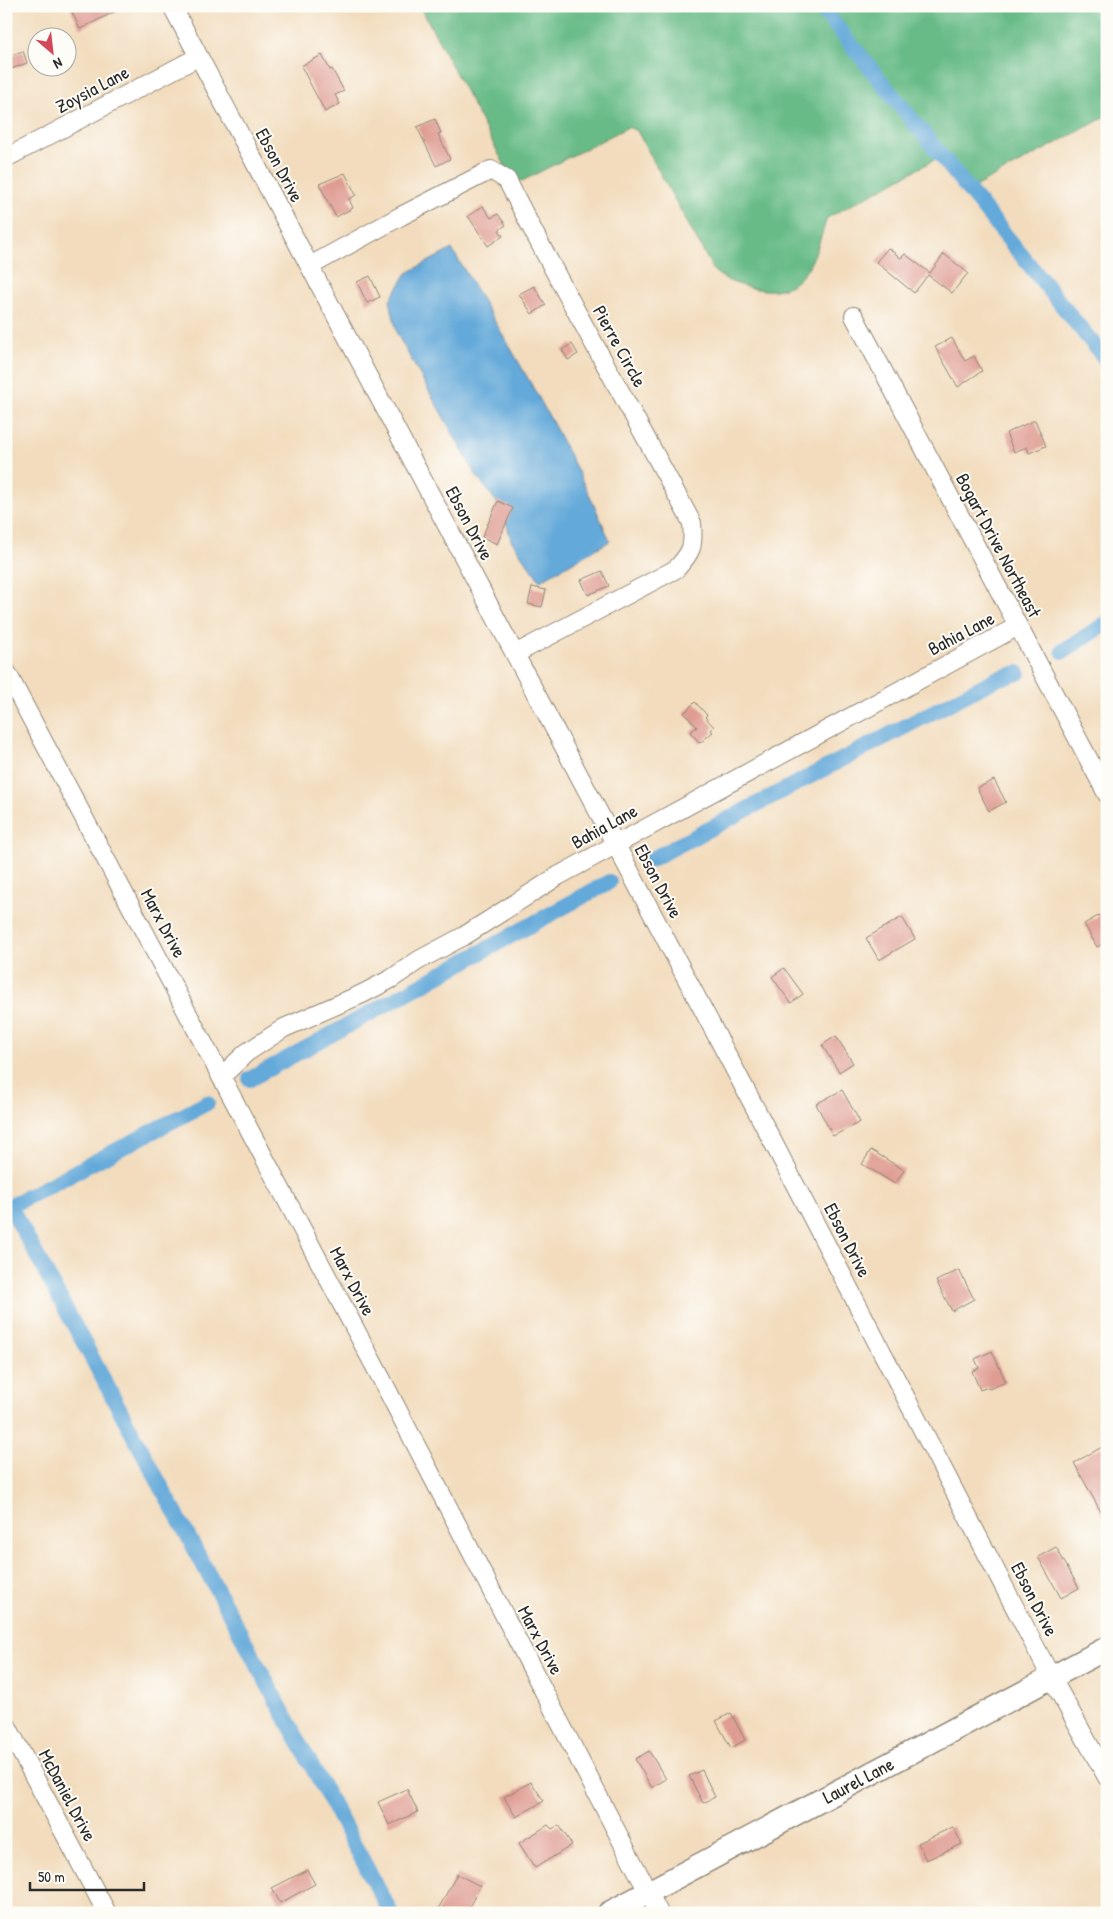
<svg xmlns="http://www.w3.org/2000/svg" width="1113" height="1919" font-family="'Patrick Hand',sans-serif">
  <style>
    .forest { fill: #68bb87; stroke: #4a7359 }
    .water { fill: #64a9d9; stroke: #486a82 }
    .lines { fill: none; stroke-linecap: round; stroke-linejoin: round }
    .canal { stroke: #64a9d9; stroke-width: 16 }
    .building { fill: #df9c93 }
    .minor-casing { stroke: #8e8474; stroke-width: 20 }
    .tertiary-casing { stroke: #8e8474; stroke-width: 25 }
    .minor { stroke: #fff; stroke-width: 18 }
    .tertiary { stroke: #fff; stroke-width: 22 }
    .labels { text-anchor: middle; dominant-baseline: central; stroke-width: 4; stroke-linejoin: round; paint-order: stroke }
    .street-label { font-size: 19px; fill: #2b2b2b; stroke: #fdfcf7 }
  </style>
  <rect width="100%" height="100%" fill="#fdfcf7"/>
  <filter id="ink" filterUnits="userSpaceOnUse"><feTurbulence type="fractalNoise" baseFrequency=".02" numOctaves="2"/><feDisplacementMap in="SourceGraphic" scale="10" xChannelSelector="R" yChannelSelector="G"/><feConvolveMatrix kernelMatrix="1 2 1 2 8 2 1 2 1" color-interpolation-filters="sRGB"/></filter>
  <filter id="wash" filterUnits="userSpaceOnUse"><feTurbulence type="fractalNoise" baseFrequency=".0096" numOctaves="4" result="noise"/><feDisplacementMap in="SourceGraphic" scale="20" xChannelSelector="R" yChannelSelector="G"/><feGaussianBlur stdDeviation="1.12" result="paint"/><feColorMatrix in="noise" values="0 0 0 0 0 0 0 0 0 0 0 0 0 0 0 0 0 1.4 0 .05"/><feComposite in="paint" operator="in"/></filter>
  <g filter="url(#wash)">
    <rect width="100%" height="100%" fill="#f2dcbd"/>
    <path class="forest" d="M 420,6 L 1107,6 L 1107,116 L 965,192 L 936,159 L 827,218 C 815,254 807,298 757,289 C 741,286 727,282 714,271 L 637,131 L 628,127 L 522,181 L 511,177 Z"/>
    <path class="water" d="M 452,249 C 508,344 567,439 610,541 L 540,581 L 511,540 L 504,512 L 476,475 L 397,334 L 390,300 L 407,273 Z"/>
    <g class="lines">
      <g class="canal">
        <path d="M 820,6 L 1107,361"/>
        <path d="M 1063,651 L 1107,623"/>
        <path d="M 650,860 L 996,679 L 1018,673"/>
        <path d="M 250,1079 L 609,882"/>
        <path d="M 207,1103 L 10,1206 L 391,1913"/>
      </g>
    </g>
    <g id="blocks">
      <g class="building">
        <path d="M 69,6 L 126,6 L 80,29 Z"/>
        <path d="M 23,51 L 27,63 L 6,71 L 6,57 Z"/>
        <path d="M 322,55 L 330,70 L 332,69 L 344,91 L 335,95 L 340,104 L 325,112 L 301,66 Z"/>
        <path d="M 435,119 L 441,133 L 438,134 L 450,159 L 436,166 L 417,127 Z"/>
        <path d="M 345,173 L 356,195 L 349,199 L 353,208 L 336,217 L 319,184 Z"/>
        <path d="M 483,206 L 491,218 L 498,214 L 506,225 L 499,230 L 503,236 L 488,246 L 468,216 Z"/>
        <path d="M 888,248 L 901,258 L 905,254 L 930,273 L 944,254 L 968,273 L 952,293 L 928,275 L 914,293 L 876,262 Z"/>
        <path d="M 370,276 L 380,297 L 367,303 L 357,282 Z"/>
        <path d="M 534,286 L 546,305 L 532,314 L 519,294 Z"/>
        <path d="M 952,338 L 965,361 L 974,356 L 982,371 L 958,387 L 935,347 Z"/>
        <path d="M 572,344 L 578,354 L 568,360 L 562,350 Z"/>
        <path d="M 1035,420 L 1046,446 L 1029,453 L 1027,447 L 1014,452 L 1006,433 Z"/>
        <path d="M 498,501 L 513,508 L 497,544 L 482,537 Z"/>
        <path d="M 602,571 L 609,586 L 588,595 L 581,580 Z"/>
        <path d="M 532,587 L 546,590 L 542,607 L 528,604 Z"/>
        <path d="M 695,702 L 707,715 L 705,717 L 714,727 L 711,730 L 713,732 L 700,743 L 690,732 L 697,727 L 684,713 Z"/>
        <path d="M 994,780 L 1006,802 L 989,811 L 977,788 Z"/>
        <path d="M 1100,915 L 1107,927 L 1107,942 L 1097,947 L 1084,924 Z"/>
        <path d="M 902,917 L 915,939 L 879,960 L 866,938 Z"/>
        <path d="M 784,968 L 803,994 L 791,1003 L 772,977 Z"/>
        <path d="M 836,1036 L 853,1063 L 839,1072 L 822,1045 Z"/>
        <path d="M 842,1090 L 860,1122 L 833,1136 L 816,1104 Z"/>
        <path d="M 871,1150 L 904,1170 L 895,1184 L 862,1164 Z"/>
        <path d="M 959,1270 L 974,1299 L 952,1311 L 936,1281 Z"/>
        <path d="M 992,1351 L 1006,1382 L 989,1389 L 988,1387 L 980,1390 L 972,1371 L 979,1368 L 975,1359 Z"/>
        <path d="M 1102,1447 L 1107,1455 L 1107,1523 L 1074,1463 Z"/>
        <path d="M 1056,1547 L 1079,1588 L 1061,1598 L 1038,1557 Z"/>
        <path d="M 731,1713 L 745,1740 L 731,1748 L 716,1721 Z"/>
        <path d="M 649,1751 L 666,1779 L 652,1788 L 635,1759 Z"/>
        <path d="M 702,1770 L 715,1797 L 703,1803 L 689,1776 Z"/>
        <path d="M 531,1782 L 544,1801 L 516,1817 L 504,1797 Z"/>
        <path d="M 407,1789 L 418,1812 L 389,1825 L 378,1802 Z"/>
        <path d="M 548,1825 L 552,1829 L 559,1825 L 572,1845 L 535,1868 L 519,1843 Z"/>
        <path d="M 953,1827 L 962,1844 L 926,1860 L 918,1843 Z"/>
        <path d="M 307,1870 L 315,1884 L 280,1903 L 272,1888 Z"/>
        <path d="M 457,1874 L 480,1886 L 466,1913 L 436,1913 Z"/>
      </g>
    </g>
  </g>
  <g filter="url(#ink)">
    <use href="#blocks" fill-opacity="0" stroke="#8e8474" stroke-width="1"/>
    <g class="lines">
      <defs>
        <g id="minor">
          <path d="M 172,6 L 763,1123 L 1051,1677 L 1107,1777"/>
          <path d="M 6,158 L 198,57"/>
          <path d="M 310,266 L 401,216 L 491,170 L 507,180 C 565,296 631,408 692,523 C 694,547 692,552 676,569 L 515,654"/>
          <path d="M 854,316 L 1107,794"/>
          <path d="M 6,671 L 380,1376 L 659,1913"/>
          <path d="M 221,1077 L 246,1053 L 284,1028 L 362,994 L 391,979 L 419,960 L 464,936 L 558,876 L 1018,626"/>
          <path d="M 6,1724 L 107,1913"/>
        </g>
        <path id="tertiary" d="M 609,1913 L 1107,1648"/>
      </defs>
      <use href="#minor" class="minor-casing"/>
      <use href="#tertiary" class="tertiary-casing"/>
      <use href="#minor" class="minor"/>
      <use href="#tertiary" class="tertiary"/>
    </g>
  </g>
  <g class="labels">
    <g class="street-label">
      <text transform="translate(92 89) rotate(-28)">Zoysia Lane</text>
      <text transform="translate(280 165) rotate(62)">Ebson Drive</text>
      <text transform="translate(620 346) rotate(61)">Pierre Circle</text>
      <text transform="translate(470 523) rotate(62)">Ebson Drive</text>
      <text transform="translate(999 545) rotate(62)">Bogart Drive Northeast</text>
      <text transform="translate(961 633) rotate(-28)">Bahia Lane</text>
      <text transform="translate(604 826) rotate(-29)">Bahia Lane</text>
      <text transform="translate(659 881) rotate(62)">Ebson Drive</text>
      <text transform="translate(164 923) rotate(62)">Marx Drive</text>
      <text transform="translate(848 1240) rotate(63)">Ebson Drive</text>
      <text transform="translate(353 1281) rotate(62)">Marx Drive</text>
      <text transform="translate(1035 1599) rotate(63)">Ebson Drive</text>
      <text transform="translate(541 1640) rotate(62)">Marx Drive</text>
      <text transform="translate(858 1780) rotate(-28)">Laurel Lane</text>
      <text transform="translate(68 1795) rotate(62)">McDaniel Drive</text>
    </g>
  </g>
  <rect width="1113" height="1919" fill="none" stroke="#fdfcf7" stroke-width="25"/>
  <g transform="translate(52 52) rotate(152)"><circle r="24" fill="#fdfcf7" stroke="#a9a8a5"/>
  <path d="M0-4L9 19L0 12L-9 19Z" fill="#d1495b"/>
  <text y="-8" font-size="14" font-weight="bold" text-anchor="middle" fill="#2b2b2b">N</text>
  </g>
  <path d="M30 1882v8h114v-8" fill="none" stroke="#2b2b2b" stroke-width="2.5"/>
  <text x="38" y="1882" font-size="15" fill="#2b2b2b" stroke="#fdfcf7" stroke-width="4" paint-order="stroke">50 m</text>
</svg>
